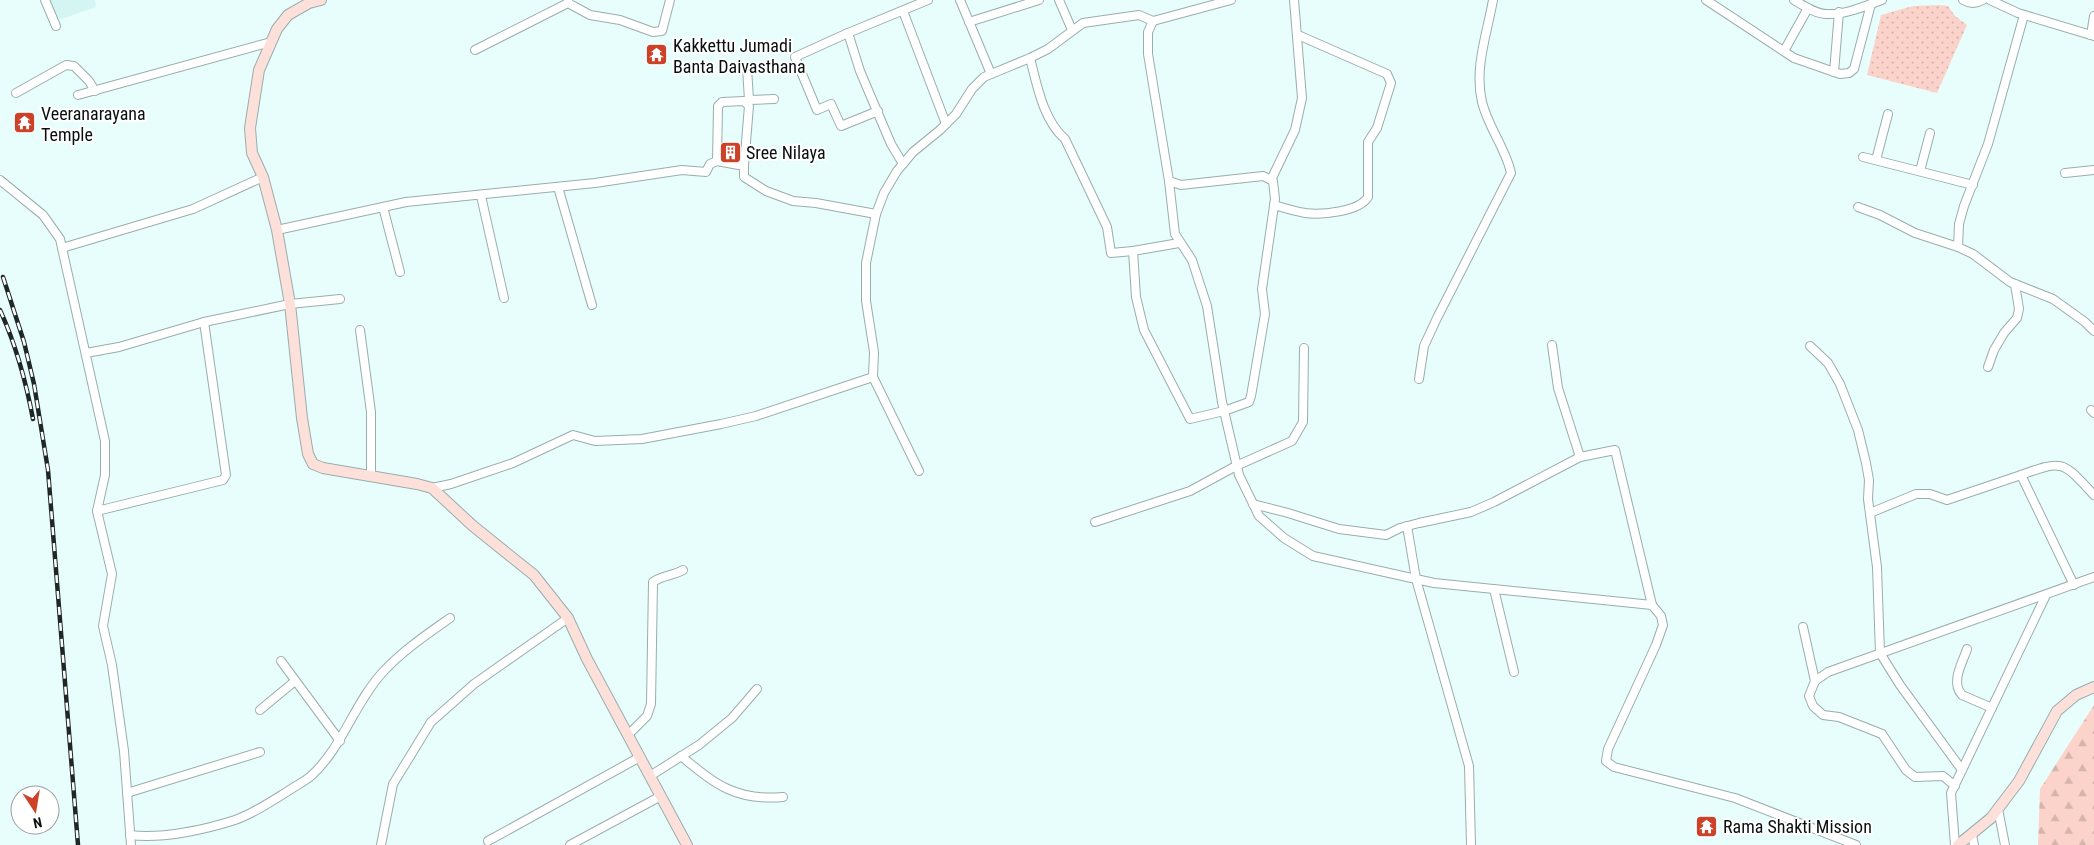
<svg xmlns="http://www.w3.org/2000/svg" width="2094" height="845" font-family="'Roboto Condensed',sans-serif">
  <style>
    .built { fill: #d5f5f3 }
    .forest { fill: url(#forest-firs) }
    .garden { fill: url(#garden-dots) }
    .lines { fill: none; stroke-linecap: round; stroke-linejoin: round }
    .street-casing { stroke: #99adac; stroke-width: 10 }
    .secondary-casing { stroke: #99adac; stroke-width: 12 }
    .street { stroke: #fff; stroke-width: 8 }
    .secondary { stroke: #fee0da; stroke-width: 10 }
    .rail-casing { stroke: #1f2827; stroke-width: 4.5 }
    .rail { stroke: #fff; stroke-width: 2.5; stroke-dasharray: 8; stroke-linecap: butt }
    .labels { text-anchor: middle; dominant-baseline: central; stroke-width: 4; stroke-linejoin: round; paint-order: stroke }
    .poi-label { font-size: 18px; fill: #080f0e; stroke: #fff; text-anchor: start }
  </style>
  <defs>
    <pattern id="forest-firs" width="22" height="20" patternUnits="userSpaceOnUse" patternTransform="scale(1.25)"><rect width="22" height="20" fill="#fbd3ca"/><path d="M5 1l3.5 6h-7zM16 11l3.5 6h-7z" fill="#d6b4ac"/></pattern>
    <pattern id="garden-dots" width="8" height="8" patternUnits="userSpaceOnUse" patternTransform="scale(1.25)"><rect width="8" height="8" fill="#fbd3ca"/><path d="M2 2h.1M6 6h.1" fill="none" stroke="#d6b4ac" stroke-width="1.8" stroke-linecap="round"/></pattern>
  </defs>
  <rect width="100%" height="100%" fill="#e8fefd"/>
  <path class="built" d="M 44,0 L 95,0 L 96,7 L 56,21 Z"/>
  <path class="forest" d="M 2094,705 L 2094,845 L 2038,845 L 2040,789 Z"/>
  <path class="garden" d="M 1940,5 L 1948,6 L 1955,16 L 1967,25 L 1937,93 L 1867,75 L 1881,15 L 1913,6 Z"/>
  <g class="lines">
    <defs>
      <g id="street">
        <path d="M 45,0 L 56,26"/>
        <path d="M 568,0 L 568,3 L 590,15 L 620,20 L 653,32 L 662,31 L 670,0"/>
        <path d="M 960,0 L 991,74"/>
        <path d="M 1059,0 L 1072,30"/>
        <path d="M 1706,0 L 1794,58 L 1840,74 L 1849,73 L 1854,69 L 1871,4"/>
        <path d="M 1794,0 C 1804,6 1816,14 1827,14 C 1845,15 1865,6 1882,0"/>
        <path d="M 1963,0 C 1970,4 1976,4 1983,0"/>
        <path d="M 1990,0 L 2018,13 L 2094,36"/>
        <path d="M 903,11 L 946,124"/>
        <path d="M 2024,15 L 1988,144 L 1964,206 L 1959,224 L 1958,247 L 1973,254 L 2010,282 L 2053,299 L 2085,322 L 2094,331"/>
        <path d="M 969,22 L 1039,0"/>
        <path d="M 848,33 L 860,71 L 891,144 L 903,164"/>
        <path d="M 2091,35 L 2094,16"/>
        <path d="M 475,50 L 568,3"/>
        <path d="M 1784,51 L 1808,8"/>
        <path d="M 1030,58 C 1037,85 1043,120 1065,139 L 1107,227 L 1111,253 L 1133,251"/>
        <path d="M 1834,72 L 1839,12"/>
        <path d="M 16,93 L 66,65 L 74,66 L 89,81 L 95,91"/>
        <path d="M 78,95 L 271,42"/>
        <path d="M 749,100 L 774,99"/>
        <path d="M 747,103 L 749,100 L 747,68"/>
        <path d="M 878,111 L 841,126 L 831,104 L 817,110 L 795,57 L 848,33 L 928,0"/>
        <path d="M 1863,157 L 1973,185"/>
        <path d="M 1876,160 L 1888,114"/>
        <path d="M 717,161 L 718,106 L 722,102 L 744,101 L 749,106 L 744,166"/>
        <path d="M 1920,171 L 1930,133"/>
        <path d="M 2065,173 L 2094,170"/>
        <path d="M 0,180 L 43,215 L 60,239 L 105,441 L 105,475 L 97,511 L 112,574 L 103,626 L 112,665 L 124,751 L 131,845"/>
        <path d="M 1271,180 L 1295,130 L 1302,98 L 1294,0"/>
        <path d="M 1169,181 L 1175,234 L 1192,260 L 1207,306 L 1222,402 L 1239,475 L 1259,516 L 1284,538 L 1313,556 L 1434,583 L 1652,605 L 1661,616 L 1663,625 L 1656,645 L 1608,749 L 1606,761 L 1614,767 L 1735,798 L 1856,845"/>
        <path d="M 558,187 L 592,305"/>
        <path d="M 481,196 L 504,298"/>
        <path d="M 1274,205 C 1284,208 1294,211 1305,213 C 1321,215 1359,212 1368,197 L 1368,142 L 1377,128 L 1391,83 L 1387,74 L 1298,35"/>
        <path d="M 383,207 L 400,272"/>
        <path d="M 1858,207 L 1880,215 L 1915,233 L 1958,247"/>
        <path d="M 277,230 L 406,202 L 595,183 L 682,170 L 706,172 L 710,164 L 717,161 L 744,166 L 744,177 L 766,191 L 793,201 L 816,203 L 876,214"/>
        <path d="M 1179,243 L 1133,251 L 1136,297 L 1144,330 L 1190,419 L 1224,411 L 1249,402 L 1251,396 L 1265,314 L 1262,289 L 1275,199 L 1273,181 L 1263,176 L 1181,185 L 1169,181 L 1148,54 L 1148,32 L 1153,21 L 1231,0"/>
        <path d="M 62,248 L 193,209 L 263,177"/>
        <path d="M 360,330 L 371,412 L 371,475"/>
        <path d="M 1552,345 L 1558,388 L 1580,457"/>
        <path d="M 1810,346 L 1828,363 L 1840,384 L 1858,430 L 1866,463 L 1869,480 L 1868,499 L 1877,567 L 1880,653 L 1900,685 L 1962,770"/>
        <path d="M 86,353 L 119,347 L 204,322 L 290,304 L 340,299"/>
        <path d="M 1988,367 L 1994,350 L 2004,333 L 2017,318 L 2019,309 L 2015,284"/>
        <path d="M 873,377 L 919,471"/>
        <path d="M 1419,379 L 1424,346 L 1437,318 L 1511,173 C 1506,149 1488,127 1482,102 C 1474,68 1487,34 1493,0"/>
        <path d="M 2091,410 L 2094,413"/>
        <path d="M 2021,475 C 2064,459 2063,462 2094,495"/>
        <path d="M 432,488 L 451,484 L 513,463 L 573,435 L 595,441 L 642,439 L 721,424 L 756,416 L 873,377 L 874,352 L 866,301 L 866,263 L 876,214 L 884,193 L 897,171 L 913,152 L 940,130 L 956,114 L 972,89 L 984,77 L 1030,58 L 1048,49 L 1083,23 L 1139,15 L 1153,21"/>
        <path d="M 1253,504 L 1288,513 L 1339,529 L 1386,535 L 1400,528 L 1419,523 L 1471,512 L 1494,502 L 1580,457 L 1615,450 L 1652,605"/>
        <path d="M 97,511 L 223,480 L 226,475 L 204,322"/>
        <path d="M 1870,513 L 1916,494 L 1930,494 L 1947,500 L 2021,475 L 2074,585"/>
        <path d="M 1095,522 L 1190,491 L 1236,466 L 1292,441 L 1303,422 L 1304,348"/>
        <path d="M 1407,526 L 1416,579 L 1469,766 L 1471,845"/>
        <path d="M 1494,589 L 1514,672"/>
        <path d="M 1803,627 L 1815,681 L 1809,696 L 1813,706 L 1823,715 L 1839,717 L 1882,734 L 1906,770 L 1915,777 L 1943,776 L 1955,786"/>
        <path d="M 1967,649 C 1963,662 1950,682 1962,695 L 1992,708"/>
        <path d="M 281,661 L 340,741"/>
        <path d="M 1815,681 L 1828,672 L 2094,577"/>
        <path d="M 260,710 L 295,681"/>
        <path d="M 628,735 L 647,716 L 651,704 L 653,582 C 662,575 673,576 683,570"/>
        <path d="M 681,756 C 716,785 736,801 783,797"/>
        <path d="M 650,776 L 699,745 L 732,718 L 757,689"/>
        <path d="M 127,793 L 260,752"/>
        <path d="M 1998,809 L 2005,845"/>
        <path d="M 130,835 C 162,839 204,830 235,820 C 253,814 272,801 288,791 C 295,786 304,782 311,776 C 342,748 354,704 382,673 C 402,651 426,635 450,618"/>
        <path d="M 1972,835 L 1974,845"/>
        <path d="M 488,841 L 640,757"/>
        <path d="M 381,845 L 393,784 L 431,722 L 474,684 L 568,618"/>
        <path d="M 570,845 L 661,796"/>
        <path d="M 1955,845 L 1951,793 L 2046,595"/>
      </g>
      <g id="secondary">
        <path d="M 321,0 L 309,3 L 288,15 L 277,29 L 259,70 L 250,128 L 252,153 L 263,177 L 277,230 L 290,304 L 302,418 L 308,454 L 313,464 L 323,468 L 417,484 L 432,488 L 473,526 L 534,575 L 568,618 L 587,659 L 687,845"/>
        <path d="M 1958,845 L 1991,818 L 2019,781 L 2057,711 L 2076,695 L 2094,687"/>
      </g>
    </defs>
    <use href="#street" class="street-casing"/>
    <use href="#secondary" class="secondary-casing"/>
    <use href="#street" class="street"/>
    <use href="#secondary" class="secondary"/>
    <defs>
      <g id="rail">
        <path d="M 3,277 L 24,342 L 34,384 L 48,470 L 78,845"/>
        <path d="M 0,310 C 16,345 26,382 33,419"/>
      </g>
    </defs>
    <use href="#rail" class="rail-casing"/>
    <use href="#rail" class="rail"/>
  </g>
  <defs>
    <symbol id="temple-square" viewBox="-11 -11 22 22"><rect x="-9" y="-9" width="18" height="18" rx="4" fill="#cd4128" stroke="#fff"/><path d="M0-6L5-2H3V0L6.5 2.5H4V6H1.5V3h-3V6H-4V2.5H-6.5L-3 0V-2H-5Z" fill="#fff"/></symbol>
    <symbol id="building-square" viewBox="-11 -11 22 22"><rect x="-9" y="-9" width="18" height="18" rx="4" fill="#cd4128" stroke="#fff"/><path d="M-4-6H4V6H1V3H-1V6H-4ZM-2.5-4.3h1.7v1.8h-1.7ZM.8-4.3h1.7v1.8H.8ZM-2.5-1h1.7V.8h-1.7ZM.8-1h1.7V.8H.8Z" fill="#fff"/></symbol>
  </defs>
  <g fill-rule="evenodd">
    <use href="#temple-square" x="644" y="42" width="25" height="25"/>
    <use href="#temple-square" x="12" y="110" width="25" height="25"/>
    <use href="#building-square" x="718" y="140" width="25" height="25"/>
    <use href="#temple-square" x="1694" y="814" width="25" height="25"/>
  </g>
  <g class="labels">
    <g class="poi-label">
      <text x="673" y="45">Kakkettu Jumadi<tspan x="673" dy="21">Banta Daivasthana</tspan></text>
      <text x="41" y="113">Veeranarayana<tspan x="41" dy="21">Temple</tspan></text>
      <text x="746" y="152">Sree Nilaya</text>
      <text x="1723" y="826">Rama Shakti Mission</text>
    </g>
  </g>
  <g transform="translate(35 810) rotate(168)"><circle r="24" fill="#ffffff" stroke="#9c9f9f"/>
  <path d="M0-4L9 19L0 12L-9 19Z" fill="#cd4128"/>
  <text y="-8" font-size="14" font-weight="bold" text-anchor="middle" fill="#080f0e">N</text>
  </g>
</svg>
